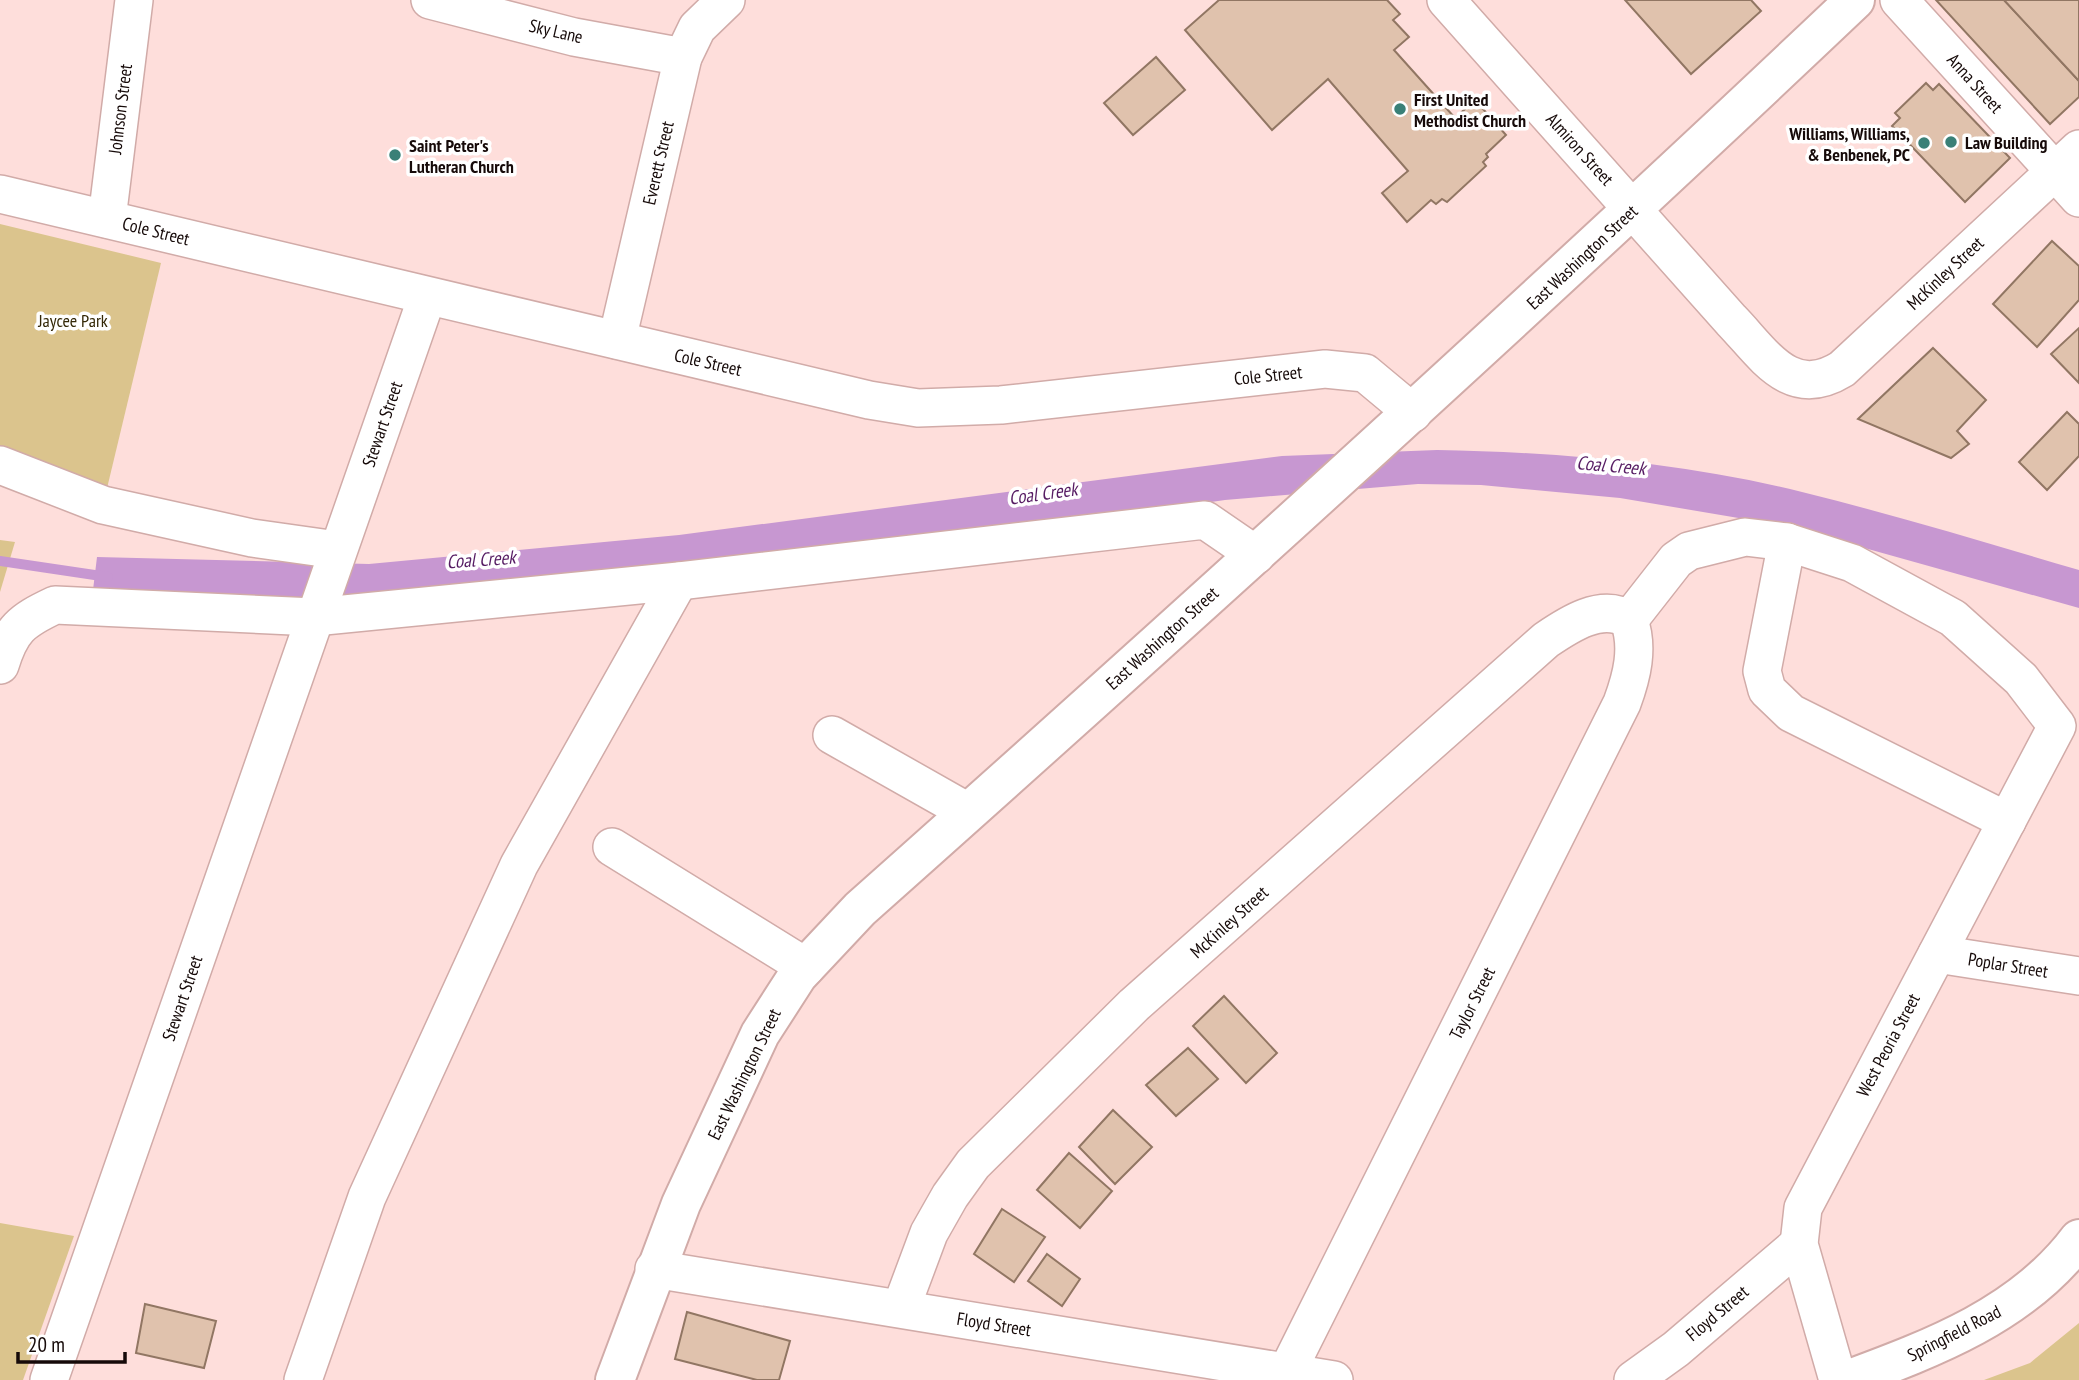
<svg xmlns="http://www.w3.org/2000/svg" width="2079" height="1380" font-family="'PT Sans Narrow',sans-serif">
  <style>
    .green { fill: #dbc48d }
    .water { fill: #c797d1 }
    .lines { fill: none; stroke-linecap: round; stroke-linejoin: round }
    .stream { stroke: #c797d1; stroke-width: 10 }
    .building { fill: #e0c2ad; stroke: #917663; stroke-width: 2 }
    .minor-casing { stroke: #d1aba8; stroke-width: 40 }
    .major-casing { stroke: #d1aba8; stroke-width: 42 }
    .minor { stroke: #fff; stroke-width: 37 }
    .major { stroke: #fff; stroke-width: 38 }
    .poi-dot { fill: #3a8077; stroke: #fff; stroke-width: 2.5 }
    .labels { text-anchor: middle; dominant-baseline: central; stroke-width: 7; stroke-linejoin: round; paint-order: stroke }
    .street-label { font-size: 18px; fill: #160a09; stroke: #fff }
    .poi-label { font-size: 18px; font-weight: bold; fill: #160a09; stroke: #fff; text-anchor: start }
    .park-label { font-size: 18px; fill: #342807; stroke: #fff }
    .water-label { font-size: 19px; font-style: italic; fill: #561c63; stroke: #fff }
  </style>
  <rect width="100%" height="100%" fill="#fededb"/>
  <g class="green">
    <path d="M 0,224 L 161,263 L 103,505 L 0,466 Z"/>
    <path d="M 0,540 L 15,542 L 0,592 Z"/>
    <path d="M 0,1223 L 74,1236 L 23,1380 L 0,1380 Z"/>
    <path d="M 2079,1323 L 2079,1380 L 1984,1380 L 2030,1363 Z"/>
  </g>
  <path class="water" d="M 1437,450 C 1556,452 1686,463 1802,492 C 1895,515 1987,543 2079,570 L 2079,608 L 1786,526 L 1620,498 L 1481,485 L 1418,484 L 1225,500 L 824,557 L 557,585 L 287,599 L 93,590 L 97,557 L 369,564 L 679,535 L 1282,456 Z"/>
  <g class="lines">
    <path class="stream" d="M 0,561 L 108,577"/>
  </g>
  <g class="building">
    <path d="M 1219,0 L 1387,0 L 1400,14 L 1393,20 L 1409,37 L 1394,50 L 1455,118 L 1475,100 L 1506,135 L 1486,154 L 1488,157 L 1483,162 L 1486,166 L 1447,202 L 1442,199 L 1436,204 L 1431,200 L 1407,222 L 1382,193 L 1408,171 L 1328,79 L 1272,130 L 1185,30 Z"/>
    <path d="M 1625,0 L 1751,0 L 1761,11 L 1691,74 Z"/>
    <path d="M 1936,0 L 2004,0 L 2079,81 L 2079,97 L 2050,124 Z"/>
    <path d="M 2004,0 L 2079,0 L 2079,81 Z"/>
    <path d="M 1156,57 L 1185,90 L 1133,135 L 1104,103 Z"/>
    <path d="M 1926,83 L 1933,90 L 1939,84 L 2010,158 L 1965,202 L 1892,126 L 1900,118 L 1895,113 Z"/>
    <path d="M 2052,241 L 2079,266 L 2079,300 L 2037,347 L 1993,304 Z"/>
    <path d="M 2079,328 L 2079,383 L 2051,354 Z"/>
    <path d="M 1933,348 L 1986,400 L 1957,431 L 1969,444 L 1951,458 L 1858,419 Z"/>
    <path d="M 2067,412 L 2079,424 L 2079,456 L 2047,490 L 2019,462 Z"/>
    <path d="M 1224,996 L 1277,1053 L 1246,1083 L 1193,1026 Z"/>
    <path d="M 1188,1048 L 1218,1079 L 1176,1116 L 1146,1085 Z"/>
    <path d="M 1113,1110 L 1152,1147 L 1115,1184 L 1079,1147 Z"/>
    <path d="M 1069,1153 L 1112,1191 L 1080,1228 L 1037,1190 Z"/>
    <path d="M 1002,1209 L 1045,1237 L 1014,1282 L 974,1254 Z"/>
    <path d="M 1047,1254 L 1080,1279 L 1062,1306 L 1028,1281 Z"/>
    <path d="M 145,1304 L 216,1321 L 204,1368 L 136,1353 Z"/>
    <path d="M 687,1312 L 790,1341 L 779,1380 L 757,1380 L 675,1359 Z"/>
  </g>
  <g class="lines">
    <defs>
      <g id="minor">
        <path d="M 430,0 L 574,37 L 683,57"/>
        <path d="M 1446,0 L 1731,320 C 1764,354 1790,401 1842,369 L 2079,149"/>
        <path d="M 1899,0 L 2079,198"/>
        <path d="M 0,194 L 869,400 L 918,408 L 1001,405 L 1325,369 L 1365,373 L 1413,413"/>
        <path d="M 107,219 L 134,0"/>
        <path d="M 617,340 L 683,57 L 697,28 L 726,0"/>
        <path d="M 0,465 L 103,505 L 252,538 L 337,550"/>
        <path d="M 1787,542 L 1762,671 L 1767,690 L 1791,713 L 2007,821"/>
        <path d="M 1629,620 L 1676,560 L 1689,551 L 1745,537 L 1787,542 L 1852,563 L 1953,618 L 2021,679 L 2057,726 L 1803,1208 L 1799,1244 L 1838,1380"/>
        <path d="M 0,665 C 11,629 21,621 55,605 L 314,617 L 679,581 L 1205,520 L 1256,555"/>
        <path d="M 832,735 L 968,812"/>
        <path d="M 612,847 L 806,967"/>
        <path d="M 1937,954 L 2079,976"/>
        <path d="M 654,1269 L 1334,1380"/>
        <path d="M 901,1308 L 929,1233 L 950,1196 L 973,1164 L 1134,1005 L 1546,640 C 1568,625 1602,602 1629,620"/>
        <path d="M 49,1380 L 427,297"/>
        <path d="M 303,1380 L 367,1197 L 519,865 L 679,581"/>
        <path d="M 1283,1380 L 1622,703 C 1632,676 1639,648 1629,620"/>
        <path d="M 1633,1380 L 1676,1349 L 1799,1244"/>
      </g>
      <g id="major">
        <path d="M 615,1380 L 681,1204 L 760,1034 L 798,975 L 860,909 C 1196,610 1529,309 1855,0"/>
        <path d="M 1847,1380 C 1933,1348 2022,1315 2079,1239"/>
      </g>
    </defs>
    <use href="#minor" class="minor-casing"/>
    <use href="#major" class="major-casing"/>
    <use href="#minor" class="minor"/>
    <use href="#major" class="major"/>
  </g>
  <g class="poi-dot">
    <circle cx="1400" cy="109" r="7"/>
    <circle cx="1951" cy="142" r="7"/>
    <circle cx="1924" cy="143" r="7"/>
    <circle cx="395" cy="155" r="7"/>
  </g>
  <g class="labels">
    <g class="street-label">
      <text transform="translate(556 31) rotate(13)">Sky Lane</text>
      <text transform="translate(1975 83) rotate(48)">Anna Street</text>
      <text transform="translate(120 109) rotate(-83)">Johnson Street</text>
      <text transform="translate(1580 149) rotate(48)">Almiron Street</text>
      <text transform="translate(658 163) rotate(-77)">Everett Street</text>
      <text transform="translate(156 231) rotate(14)">Cole Street</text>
      <text transform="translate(1582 257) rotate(-43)">East Washington Street</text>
      <text transform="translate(1945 273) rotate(-43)">McKinley Street</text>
      <text transform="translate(708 362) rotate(13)">Cole Street</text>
      <text transform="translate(1268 375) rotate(-6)">Cole Street</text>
      <text transform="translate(382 424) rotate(-71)">Stewart Street</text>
      <text transform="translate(1162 638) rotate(-42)">East Washington Street</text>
      <text transform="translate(1229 922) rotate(-42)">McKinley Street</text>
      <text transform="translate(2008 965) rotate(9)">Poplar Street</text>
      <text transform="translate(182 998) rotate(-71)">Stewart Street</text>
      <text transform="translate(1472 1003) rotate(-63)">Taylor Street</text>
      <text transform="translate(1888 1045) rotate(-62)">West Peoria Street</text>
      <text transform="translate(744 1074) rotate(-64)">East Washington Street</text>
      <text transform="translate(1717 1313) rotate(-40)">Floyd Street</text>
      <text transform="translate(994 1324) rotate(9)">Floyd Street</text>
      <text transform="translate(1954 1333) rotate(-27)">Springfield Road</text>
    </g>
    <g class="poi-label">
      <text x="1414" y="99">First United<tspan x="1414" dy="21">Methodist Church</tspan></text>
      <text x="1910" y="133" text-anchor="end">Williams, Williams,<tspan x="1910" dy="21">&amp; Benbenek, PC</tspan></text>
      <text x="1965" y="142">Law Building</text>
      <text x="409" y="145">Saint Peter's<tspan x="409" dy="21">Lutheran Church</tspan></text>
    </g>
    <g class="park-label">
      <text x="73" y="320">Jaycee Park</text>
    </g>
    <g class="water-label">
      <text transform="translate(1611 465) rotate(5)">Coal Creek</text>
      <text transform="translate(1043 493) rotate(-8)">Coal Creek</text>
      <text transform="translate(481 559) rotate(-4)">Coal Creek</text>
    </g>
  </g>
  <path d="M18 1352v10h107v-10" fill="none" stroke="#160a09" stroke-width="3.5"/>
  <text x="28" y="1352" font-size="21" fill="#160a09" stroke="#ffffff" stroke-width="5" paint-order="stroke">20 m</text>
</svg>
